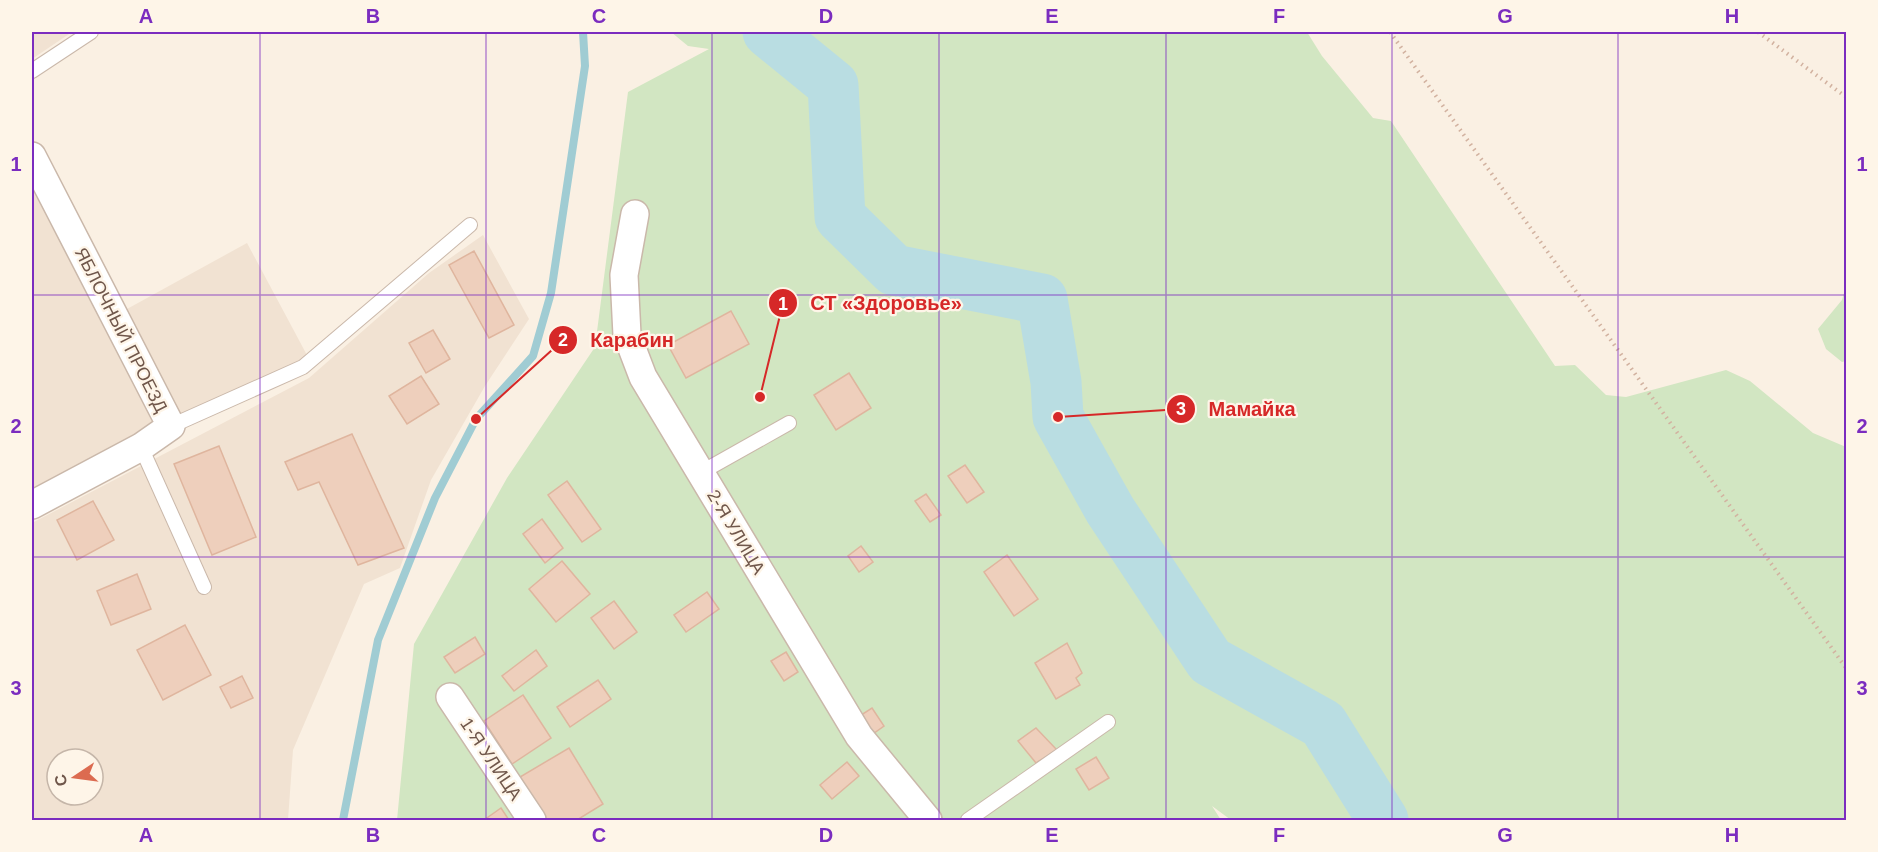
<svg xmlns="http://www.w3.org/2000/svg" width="1878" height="852" font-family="Arial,sans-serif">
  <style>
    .residential { fill: #f1e2d2; fill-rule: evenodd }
    .green { fill: #d2e6c2 }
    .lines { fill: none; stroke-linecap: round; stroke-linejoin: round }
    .stream { stroke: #a0ccd3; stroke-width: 8 }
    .river { stroke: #b9dde2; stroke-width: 51 }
    .building { fill: #eecfbc; stroke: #dfb59e; stroke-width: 1.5 }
    .service-casing { stroke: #cab8aa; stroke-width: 16 }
    .minor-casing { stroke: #cab8aa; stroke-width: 30 }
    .path { stroke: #d2b2a0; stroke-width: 4; stroke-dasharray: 1.5 4.5; stroke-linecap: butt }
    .service { stroke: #fff; stroke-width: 14 }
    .minor { stroke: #fff; stroke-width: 27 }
    .grid { fill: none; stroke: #7b2cbf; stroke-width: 1.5; stroke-opacity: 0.55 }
    .labels { text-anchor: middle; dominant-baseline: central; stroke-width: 4.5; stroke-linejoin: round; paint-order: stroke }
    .street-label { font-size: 18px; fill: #70574b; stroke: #fef5e8 }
    .leader { fill: none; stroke: #d62828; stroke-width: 2 }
    .callout-dot { fill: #d62828; stroke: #fef5e8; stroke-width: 2 }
    .mark-label { font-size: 18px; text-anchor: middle; font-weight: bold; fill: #fff }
    .callout-label { font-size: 20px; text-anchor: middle; font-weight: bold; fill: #d62828; stroke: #fef5e8; stroke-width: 4.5; stroke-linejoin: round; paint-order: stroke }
    .neatline { fill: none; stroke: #7b2cbf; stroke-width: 2 }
    .grid-label { font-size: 20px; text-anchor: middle; font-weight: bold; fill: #7b2cbf }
  </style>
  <rect width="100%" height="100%" fill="#faf0e3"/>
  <g class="residential">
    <path d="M 32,32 L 72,32 L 32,59 Z"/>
    <path d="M 32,182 L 107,320 L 247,243 L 308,357 L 32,501 Z"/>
    <path d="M 483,235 L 529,319 L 485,386 L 431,480 L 400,568 L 364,584 L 293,750 L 288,820 L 32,820 L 32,523 L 309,378 L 429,273 ZM 57,759 L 93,759 L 93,795 L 57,795 Z"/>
  </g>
  <g class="green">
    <path d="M 671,32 L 1307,32 L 1322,56 L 1373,118 L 1391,121 L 1555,366 L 1575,365 L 1606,395 L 1626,397 L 1726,370 L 1750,381 L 1813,433 L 1846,447 L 1846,820 L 1231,820 L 1212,806 L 1221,820 L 397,820 L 414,644 L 507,478 L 595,347 L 628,92 L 709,49 L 688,46 Z"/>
    <path d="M 1846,286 L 1846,361 L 1842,362 L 1826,349 L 1818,329 L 1842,300 Z"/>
  </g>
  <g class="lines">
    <path class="stream" d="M 343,820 L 378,640 L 435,498 L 476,419 L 533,356 L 551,293 L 585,66 L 583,32"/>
    <path class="river" d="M 768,32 L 833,85 L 840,217 L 894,270 L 1042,299 L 1056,382 L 1058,417 L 1110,510 L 1210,661 L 1323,724 L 1383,820"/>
  </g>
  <g class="building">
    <path d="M 474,251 L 514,325 L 489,338 L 449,265 Z"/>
    <path d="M 731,311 L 749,344 L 686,378 L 668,345 Z"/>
    <path d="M 433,330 L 450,359 L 426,373 L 409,343 Z"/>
    <path d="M 849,373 L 871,408 L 836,430 L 814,395 Z"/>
    <path d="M 421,376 L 439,404 L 407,424 L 389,396 Z"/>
    <path d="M 352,434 L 404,548 L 358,565 L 319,482 L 298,490 L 285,462 Z"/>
    <path d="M 219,446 L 256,537 L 212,555 L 174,464 Z"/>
    <path d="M 965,465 L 984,492 L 967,503 L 948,476 Z"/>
    <path d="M 567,481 L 601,529 L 582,542 L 548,495 Z"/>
    <path d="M 926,494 L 941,515 L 930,522 L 915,501 Z"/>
    <path d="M 93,501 L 114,540 L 77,560 L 57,520 Z"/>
    <path d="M 542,519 L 563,548 L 545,563 L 523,534 Z"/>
    <path d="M 861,546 L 873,562 L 859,572 L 848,556 Z"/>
    <path d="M 1007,555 L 1038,599 L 1014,616 L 984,572 Z"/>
    <path d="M 562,561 L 590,594 L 556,622 L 529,589 Z"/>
    <path d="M 137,574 L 151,609 L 111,625 L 97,591 Z"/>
    <path d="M 707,592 L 719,609 L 686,632 L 674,615 Z"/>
    <path d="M 614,601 L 637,632 L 614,649 L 591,618 Z"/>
    <path d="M 185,625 L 211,675 L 163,700 L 137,650 Z"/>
    <path d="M 475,637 L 485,654 L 455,673 L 444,657 Z"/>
    <path d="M 1067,643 L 1082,673 L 1076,678 L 1080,685 L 1056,699 L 1035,663 Z"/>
    <path d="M 536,650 L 547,666 L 514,691 L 502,676 Z"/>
    <path d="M 786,652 L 798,672 L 784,681 L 771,661 Z"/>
    <path d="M 242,676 L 253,698 L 231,708 L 220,687 Z"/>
    <path d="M 598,680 L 611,699 L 570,727 L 557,707 Z"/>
    <path d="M 523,695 L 551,738 L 512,764 L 484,721 Z"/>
    <path d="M 872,708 L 884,726 L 870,736 L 858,717 Z"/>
    <path d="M 1036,728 L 1057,750 L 1036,763 L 1018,741 Z"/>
    <path d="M 569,748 L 603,804 L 577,820 L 546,820 L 520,777 Z"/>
    <path d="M 1096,757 L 1109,778 L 1089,790 L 1076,769 Z"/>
    <path d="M 847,762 L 859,776 L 832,799 L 820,785 Z"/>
    <path d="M 501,808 L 509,820 L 484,820 Z"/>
  </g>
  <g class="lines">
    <defs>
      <g id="service">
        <path d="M 32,71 L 91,32"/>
        <path d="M 171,426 L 303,367 L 470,225"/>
        <path d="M 141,447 L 204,587"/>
        <path d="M 700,473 L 789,423"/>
        <path d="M 968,820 L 1108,722"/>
      </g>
      <g id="minor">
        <path d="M 32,156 L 171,426 L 141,447 L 32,505"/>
        <path d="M 635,214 L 624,275 L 627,335 L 643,377 L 859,736 L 928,820"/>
        <path d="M 450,697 L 532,820"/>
      </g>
    </defs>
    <use href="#service" class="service-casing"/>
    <use href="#minor" class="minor-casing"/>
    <g class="path">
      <path d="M 1390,32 L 1846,668"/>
      <path d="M 1758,32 L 1846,97"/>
    </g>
    <use href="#service" class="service"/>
    <use href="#minor" class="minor"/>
  </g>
  <path class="grid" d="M 260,32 L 260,820M 486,32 L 486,820M 712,32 L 712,820M 939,32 L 939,820M 1166,32 L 1166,820M 1392,32 L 1392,820M 1618,32 L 1618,820M 32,295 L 1846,295M 32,557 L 1846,557"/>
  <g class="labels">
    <g class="street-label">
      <text transform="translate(121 330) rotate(63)">ЯБЛОЧНЫЙ ПРОЕЗД</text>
      <text transform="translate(736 532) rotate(59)">2-Я УЛИЦА</text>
      <text transform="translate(491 759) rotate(56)">1-Я УЛИЦА</text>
    </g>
  </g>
  <path class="leader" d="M760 397L783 303M476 419L563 340M1058 417L1181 409"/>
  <g class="callout-dot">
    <circle cx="760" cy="397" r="6"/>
    <circle cx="476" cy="419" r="6"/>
    <circle cx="1058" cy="417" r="6"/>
    <circle cx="783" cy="303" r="15"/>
    <circle cx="563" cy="340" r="15"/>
    <circle cx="1181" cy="409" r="15"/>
  </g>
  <g class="mark-label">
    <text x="783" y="310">1</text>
    <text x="563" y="346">2</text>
    <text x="1181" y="415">3</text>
  </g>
  <g class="callout-label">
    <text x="886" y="310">СТ «Здоровье»</text>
    <text x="632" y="347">Карабин</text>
    <text x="1252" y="416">Мамайка</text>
  </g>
  <rect width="1878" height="852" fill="none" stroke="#fef5e8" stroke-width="66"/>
  <g transform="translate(75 777) rotate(257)"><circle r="28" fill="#fef5e8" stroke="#c5b6a9" stroke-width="1.5"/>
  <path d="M0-4.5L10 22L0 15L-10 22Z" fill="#dc6b50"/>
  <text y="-9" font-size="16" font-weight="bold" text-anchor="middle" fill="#70574b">С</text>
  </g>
  <rect x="33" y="33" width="1812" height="786" class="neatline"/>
  <g class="grid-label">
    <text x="146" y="23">A</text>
    <text x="373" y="23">B</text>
    <text x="599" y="23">C</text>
    <text x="826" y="23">D</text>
    <text x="1052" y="23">E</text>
    <text x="1279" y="23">F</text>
    <text x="1505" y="23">G</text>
    <text x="1732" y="23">H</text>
    <text x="16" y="171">1</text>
    <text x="1862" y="171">1</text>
    <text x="16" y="433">2</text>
    <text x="1862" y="433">2</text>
    <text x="16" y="695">3</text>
    <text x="1862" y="695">3</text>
    <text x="146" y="842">A</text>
    <text x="373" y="842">B</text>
    <text x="599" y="842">C</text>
    <text x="826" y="842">D</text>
    <text x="1052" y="842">E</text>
    <text x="1279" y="842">F</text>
    <text x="1505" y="842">G</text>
    <text x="1732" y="842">H</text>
  </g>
</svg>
